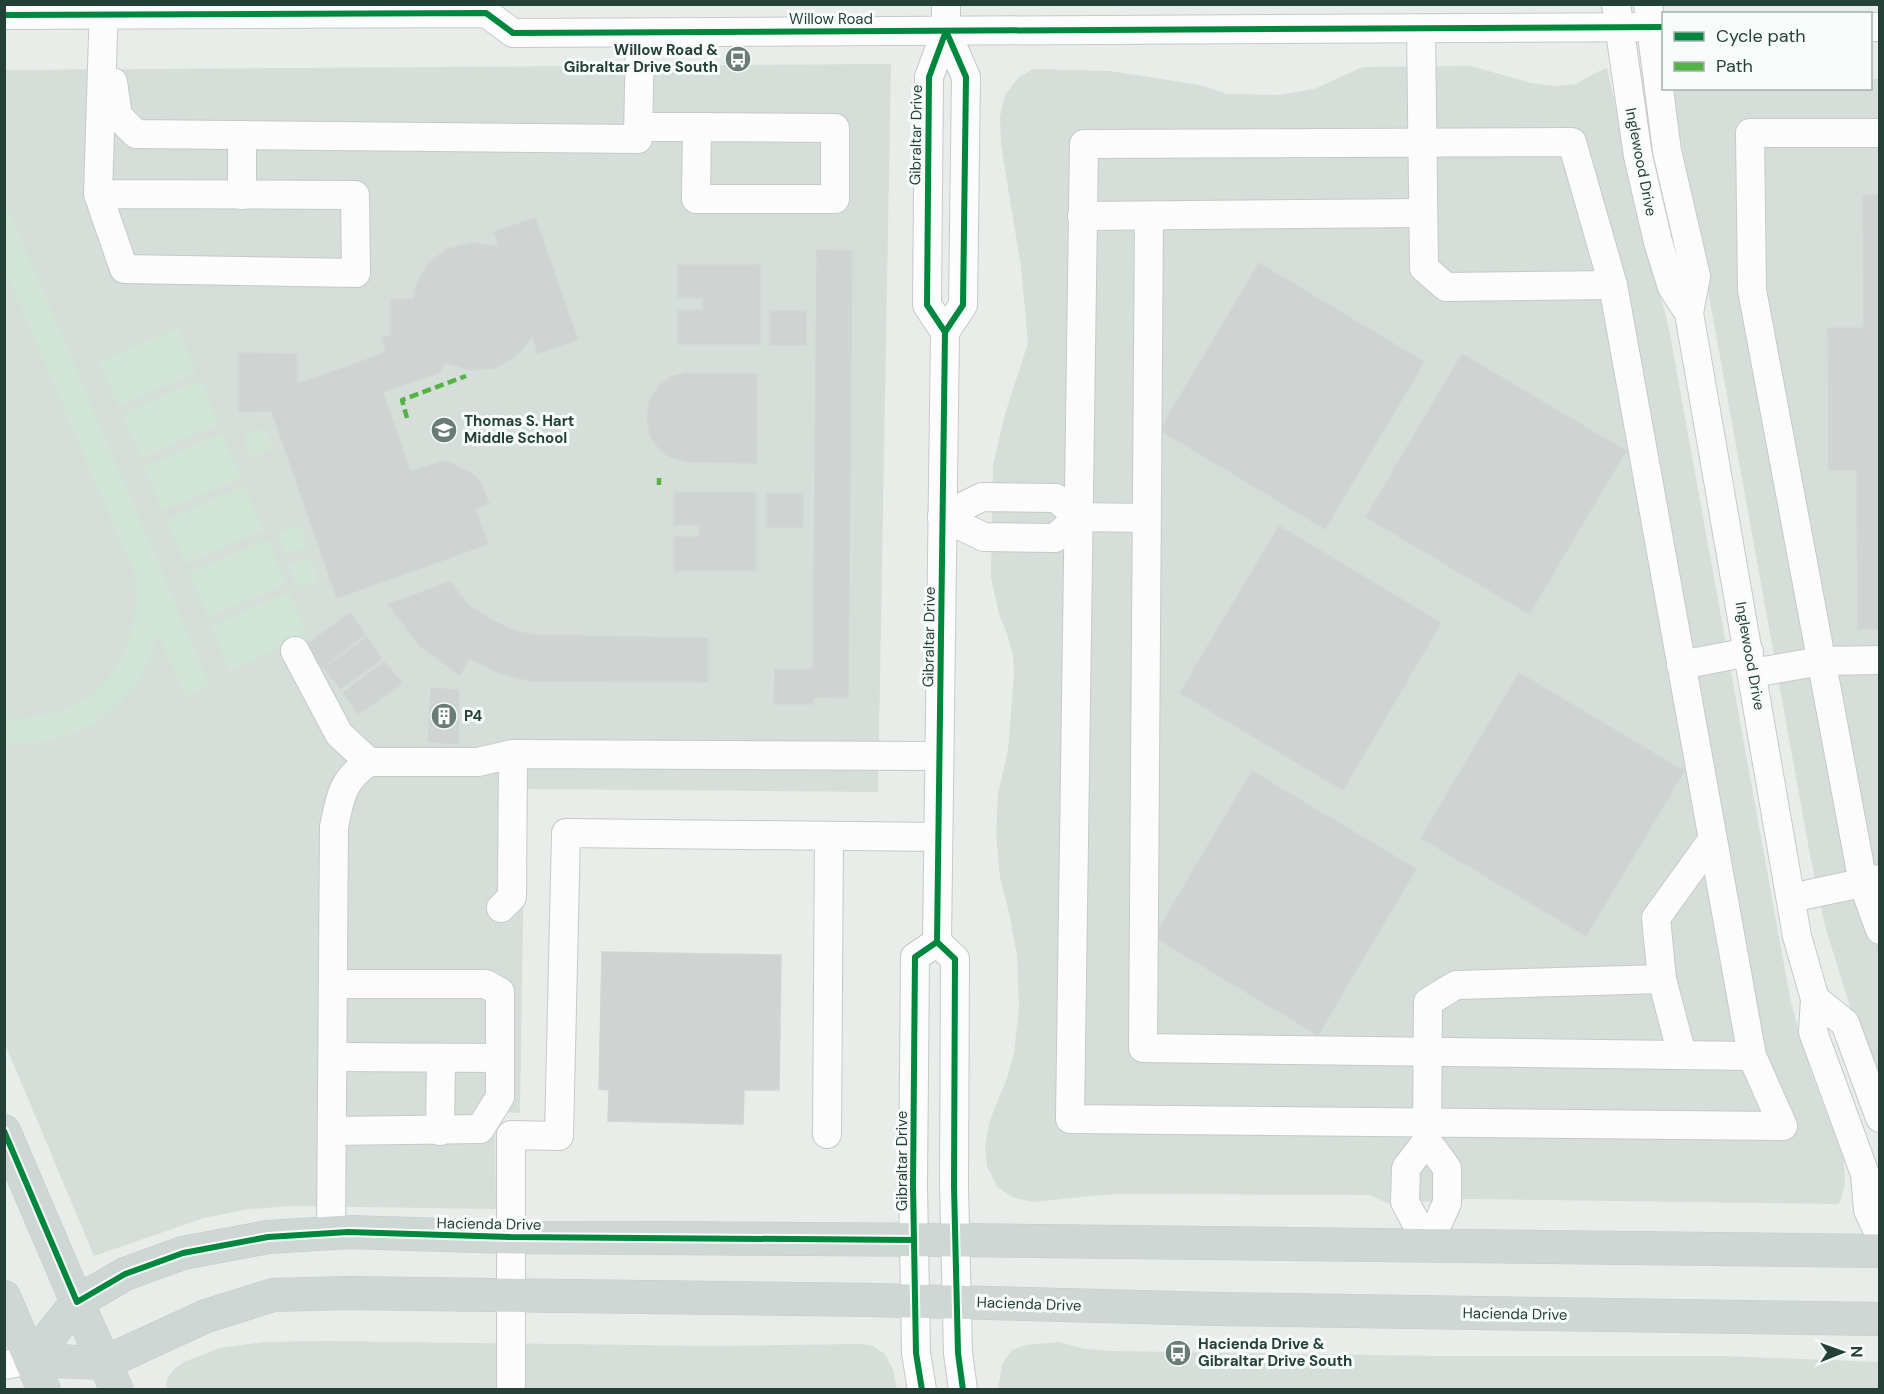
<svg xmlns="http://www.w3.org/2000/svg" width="1884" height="1394" font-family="'DM Sans',sans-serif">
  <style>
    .built { fill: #d6deda }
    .green { fill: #d1e5d7 }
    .building { fill: #cfd4d2; stroke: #d1d6d3; stroke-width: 1.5 }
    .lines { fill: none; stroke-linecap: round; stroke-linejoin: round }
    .minor-casing { stroke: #c5cac7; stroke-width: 30 }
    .major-casing { stroke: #c3cbc8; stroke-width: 34 }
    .minor { stroke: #fcfcfc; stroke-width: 28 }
    .major { stroke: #cfd7d5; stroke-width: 33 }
    .quiet { stroke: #55b346; stroke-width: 4.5; stroke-dasharray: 9 4.5; stroke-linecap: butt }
    .cycleway-casing { stroke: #f7fbf9; stroke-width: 10 }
    .cycleway { stroke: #00873e; stroke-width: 6 }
    .labels { text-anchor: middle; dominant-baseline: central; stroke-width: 6; stroke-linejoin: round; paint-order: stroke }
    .street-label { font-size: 15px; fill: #244138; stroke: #f7fbf9 }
    .poi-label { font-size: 15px; font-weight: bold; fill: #244138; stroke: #f7fbf9; text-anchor: start }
  </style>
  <rect width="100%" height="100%" fill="#e8edea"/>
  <g class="built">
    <path d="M 891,64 L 878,792 L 525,789 L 520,1113 L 495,1112 L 496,1209 L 293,1206 L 249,1209 L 204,1218 L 94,1256 L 5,1044 L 4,70 Z"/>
    <path d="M 1471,66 L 1531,83 L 1556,86 L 1576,84 L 1595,73 L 1607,68 L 1637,203 L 1669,329 L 1791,1003 L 1811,1072 L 1844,1160 L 1845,1184 L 1841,1200 L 1838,1204 L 1468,1199 L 1389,1204 L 1369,1195 L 1113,1194 L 1032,1202 L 1012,1197 L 997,1187 L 987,1166 L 985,1146 L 990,1120 L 1007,1078 L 1014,1053 L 1019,1006 L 1017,955 L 1008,908 L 1000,878 L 996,833 L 998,794 L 1008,750 L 1014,674 L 1013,656 L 1007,634 L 999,614 L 991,578 L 993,465 L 1005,414 L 1028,343 L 1021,267 L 1001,145 L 1000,116 L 1005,95 L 1019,77 L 1033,69 L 1110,71 L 1200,85 L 1227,94 L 1280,95 L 1314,89 L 1363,67 Z"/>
    <path d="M 1871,79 L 1879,79 L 1879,1086 L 1851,1010 L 1825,926 L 1810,855 L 1674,102 L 1675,89 L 1870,88 Z"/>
    <path d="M 327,1341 L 710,1346 L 861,1344 L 873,1346 L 885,1354 L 893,1369 L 897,1389 L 166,1390 L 167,1379 L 174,1369 L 184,1362 L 220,1348 L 264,1342 Z"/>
    <path d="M 1059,1342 L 1085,1349 L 1111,1351 L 1441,1356 L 1723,1356 L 1879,1362 L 1879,1389 L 998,1389 L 1002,1364 L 1012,1350 L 1026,1345 Z"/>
  </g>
  <g class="green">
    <path d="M 5,201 L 210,686 L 186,696 L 158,634 C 152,650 147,667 138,681 C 108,727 57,746 5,744 L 5,718 C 94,724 145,658 134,572 L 5,270 Z"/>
    <path d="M 178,328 L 197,372 L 118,406 L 99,362 Z"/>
    <path d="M 201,380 L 219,424 L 141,458 L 122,414 Z"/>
    <path d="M 265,428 L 273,449 L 251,457 L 243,436 Z"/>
    <path d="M 222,433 L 241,478 L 162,511 L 144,467 Z"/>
    <path d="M 245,486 L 263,530 L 185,564 L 166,520 Z"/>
    <path d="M 300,525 L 307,547 L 285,554 L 277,533 Z"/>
    <path d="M 268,539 L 286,584 L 208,617 L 189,573 Z"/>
    <path d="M 311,558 L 318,580 L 296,587 L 289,565 Z"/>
    <path d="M 289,592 L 308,636 L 229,670 L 211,626 Z"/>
  </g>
  <g class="building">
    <path d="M 1863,195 L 1880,195 L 1880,629 L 1858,629 L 1857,470 L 1829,470 L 1828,328 L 1864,328 Z"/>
    <path d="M 535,218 L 578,340 L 537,353 L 533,336 L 517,355 L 495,368 L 469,370 L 445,362 L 428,348 L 416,328 L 412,305 L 417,283 L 429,263 L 447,249 L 473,243 L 499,247 L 494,232 Z"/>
    <path d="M 817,250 L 852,251 L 848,698 L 813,697 L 813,704 L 774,704 L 775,669 L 813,669 Z"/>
    <path d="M 1259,263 L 1424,362 L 1325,529 L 1160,430 Z"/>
    <path d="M 678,265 L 760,265 L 760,344 L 678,344 L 678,310 L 703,310 L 703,298 L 678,298 Z"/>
    <path d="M 391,299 L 414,299 L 412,305 L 416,328 L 428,348 L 445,362 L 440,372 L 383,392 L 371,358 L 386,352 L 382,338 L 391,335 Z"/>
    <rect x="770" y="311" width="36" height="34"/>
    <path d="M 239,353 L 297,354 L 297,384 L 266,395 L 272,411 L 239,412 Z"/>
    <path d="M 1462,354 L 1626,451 L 1529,614 L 1366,517 Z"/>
    <path d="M 371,358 L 410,471 L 446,461 L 471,473 L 480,481 L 489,504 L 475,509 L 488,544 L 337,598 L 266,395 Z"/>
    <path d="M 687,373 L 757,374 L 756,463 L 687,462 L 670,457 L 658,447 L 650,435 L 647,417 L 650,400 L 659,386 L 671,377 Z"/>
    <path d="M 674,492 L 756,492 L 756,571 L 674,571 L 674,537 L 700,537 L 699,525 L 674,525 Z"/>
    <rect x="767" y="493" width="36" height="34"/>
    <path d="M 1279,526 L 1441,623 L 1343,790 L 1180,693 Z"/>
    <path d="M 450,582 L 467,604 L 490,619 L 460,675 L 420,646 L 388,604 Z"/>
    <path d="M 350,613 L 365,634 L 322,668 L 306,645 Z"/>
    <path d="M 490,619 L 510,629 L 532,635 L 708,638 L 708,682 L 531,681 L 499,673 L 469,658 Z"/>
    <path d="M 367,637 L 382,659 L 340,689 L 325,668 Z"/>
    <path d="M 384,662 L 402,683 L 359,714 L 343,693 Z"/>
    <path d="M 1519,673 L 1684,771 L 1586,936 L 1421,838 Z"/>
    <path d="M 431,688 L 459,690 L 458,744 L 428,742 Z"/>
    <path d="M 1252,771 L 1416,869 L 1318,1035 L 1154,937 Z"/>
    <path d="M 602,952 L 781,955 L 779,1090 L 744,1090 L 743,1124 L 608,1121 L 609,1090 L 599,1089 Z"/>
  </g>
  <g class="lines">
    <defs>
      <g id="minor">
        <path d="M 1616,4 L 1638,156 L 1658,242 L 1672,287 L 1689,313"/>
        <path d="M 1648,4 L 1667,151 L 1696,276 L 1689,313 L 1797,936 L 1815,999 L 1813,1032 L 1865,1174 L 1868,1210 L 1880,1236"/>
        <path d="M 4,15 L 486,13 L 513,33 L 1664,27"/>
        <path d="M 1870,27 L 1880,27"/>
        <path d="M 1421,29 L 1424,268 L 1446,287 L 1613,285"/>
        <path d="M 946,31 L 966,77 L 963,305 L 945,332 L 937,942 L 955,959 L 954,1186 L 958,1353 L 963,1390"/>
        <path d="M 113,82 L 118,116 L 136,134 L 638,139 L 640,33"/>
        <path d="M 638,127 L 697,127 L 696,199 L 835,199 L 835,128 L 697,127"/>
        <path d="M 1880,133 L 1750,133 L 1752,290 L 1863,883 L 1880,930"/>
        <path d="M 242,135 L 242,195"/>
        <path d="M 1572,142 L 1613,285 L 1752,1056 L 1783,1126 L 1070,1119 L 1084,144 Z"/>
        <path d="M 98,194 L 355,195 L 356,273 L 124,269 L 98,194 L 104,4"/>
        <path d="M 1082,216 L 1423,213"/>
        <path d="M 1149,216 L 1143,1048 L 1752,1056"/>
        <path d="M 945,332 L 927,305 L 929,77 L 946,31 L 946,4"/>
        <path d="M 942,517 L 982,497 L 1056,498 L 1078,517 L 1147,518"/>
        <path d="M 942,517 L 984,537 L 1055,538 L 1078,517"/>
        <path d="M 295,651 L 339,734 L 369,762"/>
        <path d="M 1681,665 L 1749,652"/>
        <path d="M 1752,673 L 1822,661 L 1880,660"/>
        <path d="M 1791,898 L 1880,879"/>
        <path d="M 501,908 L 512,897 L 513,754"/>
        <path d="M 1815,999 L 1845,1023 L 1880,1118"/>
        <path d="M 1682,1055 L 1662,979 L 1656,918 L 1713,839"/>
        <path d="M 333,1057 L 500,1058"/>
        <path d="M 332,1131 L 480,1129 L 500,1097 L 500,992 L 486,984 L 333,984"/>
        <path d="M 440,1131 L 441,1058"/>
        <path d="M 827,1134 L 829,836"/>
        <path d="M 1427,1141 L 1406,1168 L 1405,1202 L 1428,1245 L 1447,1203 L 1447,1168 L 1427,1141 L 1428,1002 L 1456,985 L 1662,979"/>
        <path d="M 331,1233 L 334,827 C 340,797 342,780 369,762 L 478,762 L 513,754 L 939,756"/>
        <path d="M 4,1365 L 31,1360"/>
        <path d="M 511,1390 L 511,1135 L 559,1136 L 566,833 L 938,837"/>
        <path d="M 922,1390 L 916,1353 L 913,1185 L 915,957 L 937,942"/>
      </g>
      <g id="major">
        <path d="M 4,1131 L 77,1302 L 117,1390"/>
        <path d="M 4,1297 L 44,1390"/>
        <path d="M 31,1360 L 77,1302 L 125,1274 L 183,1253 L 268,1237 L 348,1232 L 511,1237 L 956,1240 L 1880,1251"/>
        <path d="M 31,1360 L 104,1363 L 206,1316 L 273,1295 L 347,1293 L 871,1300 L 1215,1309 L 1880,1319"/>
      </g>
    </defs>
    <use href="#minor" class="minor-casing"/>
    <use href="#major" class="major-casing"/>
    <use href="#minor" class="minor"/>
    <use href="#major" class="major"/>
    <g class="quiet">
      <path d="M 407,418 L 402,400 L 466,376"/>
      <path d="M 659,478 L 659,485"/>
    </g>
    <defs>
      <g id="cycleway">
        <path d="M 4,15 L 486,13 L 513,33 L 1664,27"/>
        <path d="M 946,31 L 966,77 L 963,305 L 945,332 L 937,942 L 955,959 L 954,1186 L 958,1353 L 963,1390"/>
        <path d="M 945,332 L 927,305 L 929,77 L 946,31"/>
        <path d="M 4,1131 L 77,1302 L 125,1274 L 183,1253 L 268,1237 L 348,1232 L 511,1237 L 914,1240"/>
        <path d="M 922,1390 L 916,1353 L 913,1185 L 915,957 L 937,942"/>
      </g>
    </defs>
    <use href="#cycleway" class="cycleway-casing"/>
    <use href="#cycleway" class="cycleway"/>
  </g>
  <defs>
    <symbol id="bus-disc" viewBox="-11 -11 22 22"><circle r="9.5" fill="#697d76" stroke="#f7fbf9"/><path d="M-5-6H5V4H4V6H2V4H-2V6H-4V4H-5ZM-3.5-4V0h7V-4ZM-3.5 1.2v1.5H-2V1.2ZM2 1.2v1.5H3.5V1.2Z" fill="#fff"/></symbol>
    <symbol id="school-disc" viewBox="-11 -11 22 22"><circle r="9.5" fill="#697d76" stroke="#f7fbf9"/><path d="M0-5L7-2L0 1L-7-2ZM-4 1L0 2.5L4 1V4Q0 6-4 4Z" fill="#fff"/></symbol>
    <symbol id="building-disc" viewBox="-11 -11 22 22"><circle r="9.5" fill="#697d76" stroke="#f7fbf9"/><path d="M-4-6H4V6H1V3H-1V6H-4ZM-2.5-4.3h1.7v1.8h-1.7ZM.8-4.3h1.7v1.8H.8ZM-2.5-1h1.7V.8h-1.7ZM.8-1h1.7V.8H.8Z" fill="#fff"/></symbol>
  </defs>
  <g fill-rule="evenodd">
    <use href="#bus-disc" x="723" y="44" width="30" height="30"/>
    <use href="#school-disc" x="429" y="415" width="30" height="30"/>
    <use href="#building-disc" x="429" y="701" width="30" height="30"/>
    <use href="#bus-disc" x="1163" y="1338" width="30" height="30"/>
  </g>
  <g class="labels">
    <g class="street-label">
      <text x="831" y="19">Willow Road</text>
      <text transform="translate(916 135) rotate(-89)">Gibraltar Drive</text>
      <text transform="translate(1641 162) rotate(79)">Inglewood Drive</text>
      <text transform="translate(929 637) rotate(-89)">Gibraltar Drive</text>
      <text transform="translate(1750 656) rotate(80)">Inglewood Drive</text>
      <text transform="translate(902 1161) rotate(-90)">Gibraltar Drive</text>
      <text transform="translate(489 1224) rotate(1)">Hacienda Drive</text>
      <text transform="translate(1029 1304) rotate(2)">Hacienda Drive</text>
      <text transform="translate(1515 1314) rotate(1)">Hacienda Drive</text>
    </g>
    <g class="poi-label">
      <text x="718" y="50" text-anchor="end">Willow Road &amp;<tspan x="718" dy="17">Gibraltar Drive South</tspan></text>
      <text x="464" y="421">Thomas S. Hart<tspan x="464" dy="17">Middle School</tspan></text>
      <text x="464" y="716">P4</text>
      <text x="1198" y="1344">Hacienda Drive &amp;<tspan x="1198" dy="17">Gibraltar Drive South</tspan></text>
    </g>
  </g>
  <rect width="1884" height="1394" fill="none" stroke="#244138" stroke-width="12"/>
  <rect x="1662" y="12" width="210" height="78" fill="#f7fbf9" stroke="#a3b1ac" stroke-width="1.5"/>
  <rect x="1674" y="32" width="30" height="9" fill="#00873e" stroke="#a3b1ac" stroke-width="1.5"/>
  <text x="1716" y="42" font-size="18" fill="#244138">Cycle path</text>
  <rect x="1674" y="62" width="30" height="9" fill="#55b346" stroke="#a3b1ac" stroke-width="1.5"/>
  <text x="1716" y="72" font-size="18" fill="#244138">Path</text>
  <g transform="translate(1842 1352) rotate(89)" stroke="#f7fbf9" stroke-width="4.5" paint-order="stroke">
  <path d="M0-4.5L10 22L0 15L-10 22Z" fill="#244138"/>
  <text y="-9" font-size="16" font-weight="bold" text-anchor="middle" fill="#244138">N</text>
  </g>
</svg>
